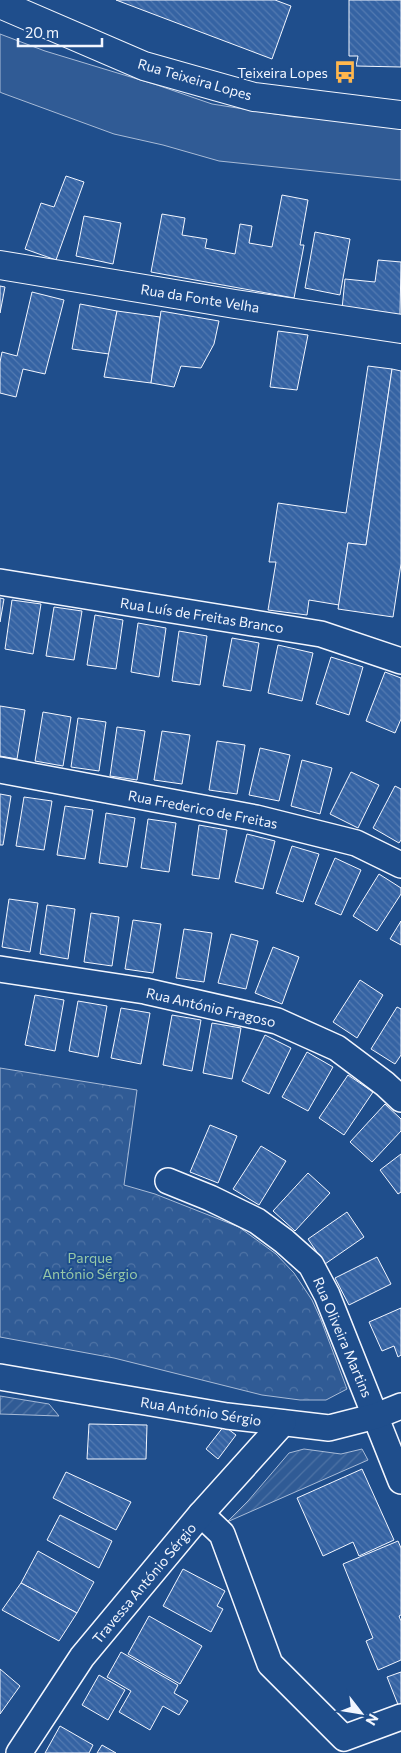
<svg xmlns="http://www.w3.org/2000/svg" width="401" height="1753" font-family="Commissioner,sans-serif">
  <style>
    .built { fill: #305b95; stroke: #a8bbd7 }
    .park { fill: url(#park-crowns); stroke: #a8bbd7 }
    .garden { fill: url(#garden-furrows); stroke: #a8bbd7 }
    .building { fill: url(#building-back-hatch); stroke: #f2f6ff }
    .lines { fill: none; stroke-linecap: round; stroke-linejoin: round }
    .street-casing { stroke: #f2f6ff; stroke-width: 28 }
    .secondary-casing { stroke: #f2f6ff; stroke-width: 30 }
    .street { stroke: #1f4e8c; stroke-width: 25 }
    .secondary { stroke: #1f4e8c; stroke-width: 28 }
    .labels { text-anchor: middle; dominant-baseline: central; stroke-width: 4; stroke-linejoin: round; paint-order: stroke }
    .poi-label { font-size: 14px; fill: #f2f6ff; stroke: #1f4e8c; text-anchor: end }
    .street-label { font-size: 14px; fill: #f2f6ff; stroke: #1f4e8c }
    .park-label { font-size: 14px; fill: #97c8a6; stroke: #1f4e8c }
  </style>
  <defs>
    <pattern id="park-crowns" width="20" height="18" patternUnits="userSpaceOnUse" patternTransform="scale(1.25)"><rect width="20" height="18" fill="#305b95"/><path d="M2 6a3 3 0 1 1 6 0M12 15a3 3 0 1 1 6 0" fill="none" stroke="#4e73a5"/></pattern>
    <pattern id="garden-furrows" width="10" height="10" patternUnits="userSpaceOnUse" patternTransform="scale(1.25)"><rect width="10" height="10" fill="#305b95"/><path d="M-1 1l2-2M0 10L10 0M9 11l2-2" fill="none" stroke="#4e73a5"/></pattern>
    <pattern id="building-back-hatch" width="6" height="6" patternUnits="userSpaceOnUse" patternTransform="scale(1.25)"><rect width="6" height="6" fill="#3563a3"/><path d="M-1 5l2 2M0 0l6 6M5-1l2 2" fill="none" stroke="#537ab1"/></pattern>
  </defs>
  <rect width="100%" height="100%" fill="#1f4e8c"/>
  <path class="built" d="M 0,34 L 45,51 L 157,85 L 212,104 L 294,117 L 401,121 L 401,180 L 219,161 L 163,145 L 114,134 L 2,93 L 0,92 Z"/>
  <path class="park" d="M 0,1068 L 137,1090 L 124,1185 L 155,1194 L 239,1227 L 276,1254 L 294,1273 L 312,1300 L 321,1320 L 347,1389 L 326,1400 L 300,1400 L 262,1395 L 114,1358 L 0,1337 Z"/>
  <g class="garden">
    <path d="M 0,1396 L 49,1404 L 59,1416 L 0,1414 Z"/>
    <path d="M 304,1449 L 341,1454 L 362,1449 L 368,1460 L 227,1522 L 248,1501 L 289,1453 Z"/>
  </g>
  <g class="building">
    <path d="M 116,0 L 275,0 L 291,6 L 272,59 Z"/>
    <path d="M 349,0 L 401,0 L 401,67 L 356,66 L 358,56 L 349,56 Z"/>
    <path d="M 66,176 L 84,182 L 56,260 L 25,249 L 41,203 L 54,207 Z"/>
    <path d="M 282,195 L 308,200 L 300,245 L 304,245 L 294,298 L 151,272 L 162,214 L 185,218 L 182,235 L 207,239 L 205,248 L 235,254 L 240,224 L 252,226 L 249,243 L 272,247 Z"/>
    <path d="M 84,216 L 121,223 L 113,264 L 76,256 Z"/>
    <path d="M 315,232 L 350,239 L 340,295 L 305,288 Z"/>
    <path d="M 378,260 L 401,262 L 400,315 L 342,309 L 345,279 L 375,282 Z"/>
    <path d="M 0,286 L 5,287 L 0,313 Z"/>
    <path d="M 32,292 L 64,300 L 45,374 L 23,369 L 16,397 L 0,393 L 0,362 L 2,352 L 17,356 Z"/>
    <path d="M 80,304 L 117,311 L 109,354 L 72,349 Z"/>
    <path d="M 117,311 L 160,317 L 151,383 L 104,377 Z"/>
    <path d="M 161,311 L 219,321 L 214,344 L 201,368 L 181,366 L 174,387 L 151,383 Z"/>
    <path d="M 278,331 L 308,335 L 297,390 L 270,387 Z"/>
    <path d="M 368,366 L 392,369 L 366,545 L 348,543 L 339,605 L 309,600 L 307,615 L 268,610 L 276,562 L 269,562 L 278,503 L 346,513 Z"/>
    <path d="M 392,369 L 401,371 L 401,564 L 393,617 L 338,609 L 348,543 L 366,545 Z"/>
    <path d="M 0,598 L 4,599 L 0,622 Z"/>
    <path d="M 12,600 L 41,604 L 33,654 L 5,649 Z"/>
    <path d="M 54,607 L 82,611 L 74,660 L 46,656 Z"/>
    <path d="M 95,615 L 123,620 L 116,669 L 87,665 Z"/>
    <path d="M 138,623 L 166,628 L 159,677 L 131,672 Z"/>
    <path d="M 179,631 L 207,636 L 200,685 L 172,681 Z"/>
    <path d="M 232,638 L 259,643 L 251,691 L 223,686 Z"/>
    <path d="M 278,645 L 313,653 L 302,701 L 268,693 Z"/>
    <path d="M 331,657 L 363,667 L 349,715 L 316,704 Z"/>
    <path d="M 385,672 L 401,678 L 401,719 L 395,733 L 366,721 Z"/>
    <path d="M 0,706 L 25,710 L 17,759 L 0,756 Z"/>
    <path d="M 43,712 L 71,717 L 63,766 L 35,761 Z"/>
    <path d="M 78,718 L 106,722 L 99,771 L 71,767 Z"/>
    <path d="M 117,727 L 145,731 L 137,780 L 110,776 Z"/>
    <path d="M 162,731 L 190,735 L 182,784 L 154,780 Z"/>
    <path d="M 217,741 L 245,745 L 237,794 L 209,790 Z"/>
    <path d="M 260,748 L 290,755 L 279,801 L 249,795 Z"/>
    <path d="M 302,760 L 332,768 L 320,814 L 291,806 Z"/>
    <path d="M 351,772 L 379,785 L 358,828 L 330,814 Z"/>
    <path d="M 395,786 L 401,789 L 401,840 L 399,843 L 373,828 Z"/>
    <path d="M 0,794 L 11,796 L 3,845 L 0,845 Z"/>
    <path d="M 24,797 L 52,801 L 44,850 L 16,846 Z"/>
    <path d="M 65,806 L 93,810 L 85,859 L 57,855 Z"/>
    <path d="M 106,813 L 135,818 L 127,867 L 99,863 Z"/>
    <path d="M 148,819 L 176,823 L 169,872 L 141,868 Z"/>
    <path d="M 199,825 L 227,830 L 219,879 L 192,875 Z"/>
    <path d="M 247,834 L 275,841 L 263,889 L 235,882 Z"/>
    <path d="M 292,846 L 319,854 L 303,902 L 276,893 Z"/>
    <path d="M 335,858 L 361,870 L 341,915 L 315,904 Z"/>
    <path d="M 379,874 L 401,888 L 401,894 L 377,931 L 353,916 Z"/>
    <path d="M 9,899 L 38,903 L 30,952 L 2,947 Z"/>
    <path d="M 47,905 L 75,909 L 68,959 L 40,954 Z"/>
    <path d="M 91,913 L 119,917 L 112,966 L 84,962 Z"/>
    <path d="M 133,920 L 161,924 L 153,973 L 125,969 Z"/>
    <path d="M 401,921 L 401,945 L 390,939 Z"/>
    <path d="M 184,929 L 212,933 L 204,982 L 176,978 Z"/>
    <path d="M 231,934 L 258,941 L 246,989 L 218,983 Z"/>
    <path d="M 273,947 L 299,957 L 282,1004 L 255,993 Z"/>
    <path d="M 360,980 L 383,995 L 357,1038 L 333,1022 Z"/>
    <path d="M 35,995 L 64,1000 L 55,1051 L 25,1045 Z"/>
    <path d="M 78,1001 L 107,1006 L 98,1057 L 69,1051 Z"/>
    <path d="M 397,1007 L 401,1009 L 401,1055 L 395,1064 L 371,1049 Z"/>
    <path d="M 121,1008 L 150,1013 L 141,1064 L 111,1058 Z"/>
    <path d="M 172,1015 L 201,1020 L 192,1071 L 163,1065 Z"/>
    <path d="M 212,1023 L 241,1028 L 232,1079 L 203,1073 Z"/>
    <path d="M 265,1035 L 291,1048 L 269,1094 L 242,1081 Z"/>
    <path d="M 307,1052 L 333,1067 L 308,1111 L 282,1097 Z"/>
    <path d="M 348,1075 L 373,1092 L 344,1135 L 319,1118 Z"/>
    <path d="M 385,1104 L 401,1119 L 401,1131 L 372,1162 L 350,1142 Z"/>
    <path d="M 210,1125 L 237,1136 L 218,1183 L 190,1172 Z"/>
    <path d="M 261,1146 L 286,1161 L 259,1205 L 233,1189 Z"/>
    <path d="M 401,1154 L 401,1192 L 398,1194 L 380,1170 Z"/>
    <path d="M 308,1173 L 330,1193 L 295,1231 L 273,1211 Z"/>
    <path d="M 347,1212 L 364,1237 L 325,1264 L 308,1239 Z"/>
    <path d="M 377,1257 L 391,1284 L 349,1305 L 335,1278 Z"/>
    <path d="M 401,1308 L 401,1355 L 398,1357 L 394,1346 L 382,1351 L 369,1322 Z"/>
    <path d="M 89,1424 L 147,1425 L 146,1459 L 87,1459 Z"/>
    <path d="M 224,1426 L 236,1435 L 218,1459 L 206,1449 Z"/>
    <path d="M 362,1469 L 394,1540 L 359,1556 L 353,1542 L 323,1556 L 297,1498 Z"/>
    <path d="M 66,1472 L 131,1502 L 116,1530 L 53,1498 Z"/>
    <path d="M 60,1515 L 112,1541 L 99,1568 L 47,1540 Z"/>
    <path d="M 398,1541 L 401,1548 L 401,1615 L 399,1616 L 401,1621 L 401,1660 L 378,1670 L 366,1641 L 373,1638 L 343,1564 Z"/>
    <path d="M 38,1551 L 94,1582 L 77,1613 L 21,1583 Z"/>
    <path d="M 183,1569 L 225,1591 L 217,1606 L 223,1609 L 211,1632 L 163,1606 Z"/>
    <path d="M 21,1583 L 77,1613 L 59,1641 L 2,1610 Z"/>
    <path d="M 149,1616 L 202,1646 L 180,1684 L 128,1654 Z"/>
    <path d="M 121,1652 L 178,1685 L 174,1693 L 188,1701 L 179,1715 L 163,1706 L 150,1730 L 119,1712 L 131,1691 L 107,1677 Z"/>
    <path d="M 0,1669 L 20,1686 L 0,1714 Z"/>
    <path d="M 401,1672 L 401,1706 L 399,1707 L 387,1677 Z"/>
    <path d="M 99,1675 L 125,1690 L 108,1720 L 82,1705 Z"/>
    <path d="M 60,1726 L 93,1745 L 89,1753 L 45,1753 Z"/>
    <path d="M 102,1745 L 116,1753 L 97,1753 Z"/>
  </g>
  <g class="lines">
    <defs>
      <g id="street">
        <path d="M 0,582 L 321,634 L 401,661"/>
        <path d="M 0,770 L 256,818 L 356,843 L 401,865"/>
        <path d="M 0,969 L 145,991 L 277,1021 L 337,1048 L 385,1084 L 401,1099"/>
        <path d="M 168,1181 L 210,1198 L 257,1221 L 284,1241 L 311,1265 L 327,1295 L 401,1481"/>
        <path d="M 0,1377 L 227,1416 L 329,1428 L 376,1416 L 401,1406"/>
        <path d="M 201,1514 L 222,1534 L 270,1664 L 344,1738 L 401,1717"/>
        <path d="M 19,1753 L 82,1657 L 201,1514 L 283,1423"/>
      </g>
      <g id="secondary">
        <path d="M 0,4 L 144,66 L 254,97 L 401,115"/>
        <path d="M 0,265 L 235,304 L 401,329"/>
      </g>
    </defs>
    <use href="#street" class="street-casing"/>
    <use href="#secondary" class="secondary-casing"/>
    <use href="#street" class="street"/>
    <use href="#secondary" class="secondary"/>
  </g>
  <defs>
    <symbol id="bus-bare" viewBox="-9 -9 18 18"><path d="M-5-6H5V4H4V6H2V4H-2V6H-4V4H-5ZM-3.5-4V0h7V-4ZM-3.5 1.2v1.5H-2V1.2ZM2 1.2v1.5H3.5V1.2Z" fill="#ffb74d" stroke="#1f4e8c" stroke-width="2.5" paint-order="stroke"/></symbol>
  </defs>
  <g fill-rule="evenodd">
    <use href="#bus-bare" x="329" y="56" width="32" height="32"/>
  </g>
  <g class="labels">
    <g class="poi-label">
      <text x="328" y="72">Teixeira Lopes</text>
    </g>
    <g class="street-label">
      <text transform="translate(195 79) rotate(16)">Rua Teixeira Lopes</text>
      <text transform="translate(200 298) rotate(9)">Rua da Fonte Velha</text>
      <text transform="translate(202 615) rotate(9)">Rua Luís de Freitas Branco</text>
      <text transform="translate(203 809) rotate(11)">Rua Frederico de Freitas</text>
      <text transform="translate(211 1007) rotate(13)">Rua António Fragoso</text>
      <text transform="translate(343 1337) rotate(67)">Rua Oliveira Martins</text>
      <text transform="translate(201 1411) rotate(9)">Rua António Sérgio</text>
      <text transform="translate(144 1583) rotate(-50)">Travessa António Sérgio</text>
    </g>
    <g class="park-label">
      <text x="90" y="1257">Parque<tspan x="90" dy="16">António Sérgio</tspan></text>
    </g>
  </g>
  <g transform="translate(361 1713) rotate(121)" stroke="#1f4e8c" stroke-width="4" paint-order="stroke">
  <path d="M0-4L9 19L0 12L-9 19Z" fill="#f2f6ff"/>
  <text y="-8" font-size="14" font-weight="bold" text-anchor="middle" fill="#f2f6ff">N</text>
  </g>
  <path d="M18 38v8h84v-8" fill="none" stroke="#f2f6ff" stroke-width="2.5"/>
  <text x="25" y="38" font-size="15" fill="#f2f6ff" stroke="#1f4e8c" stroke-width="4" paint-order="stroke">20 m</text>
</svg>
